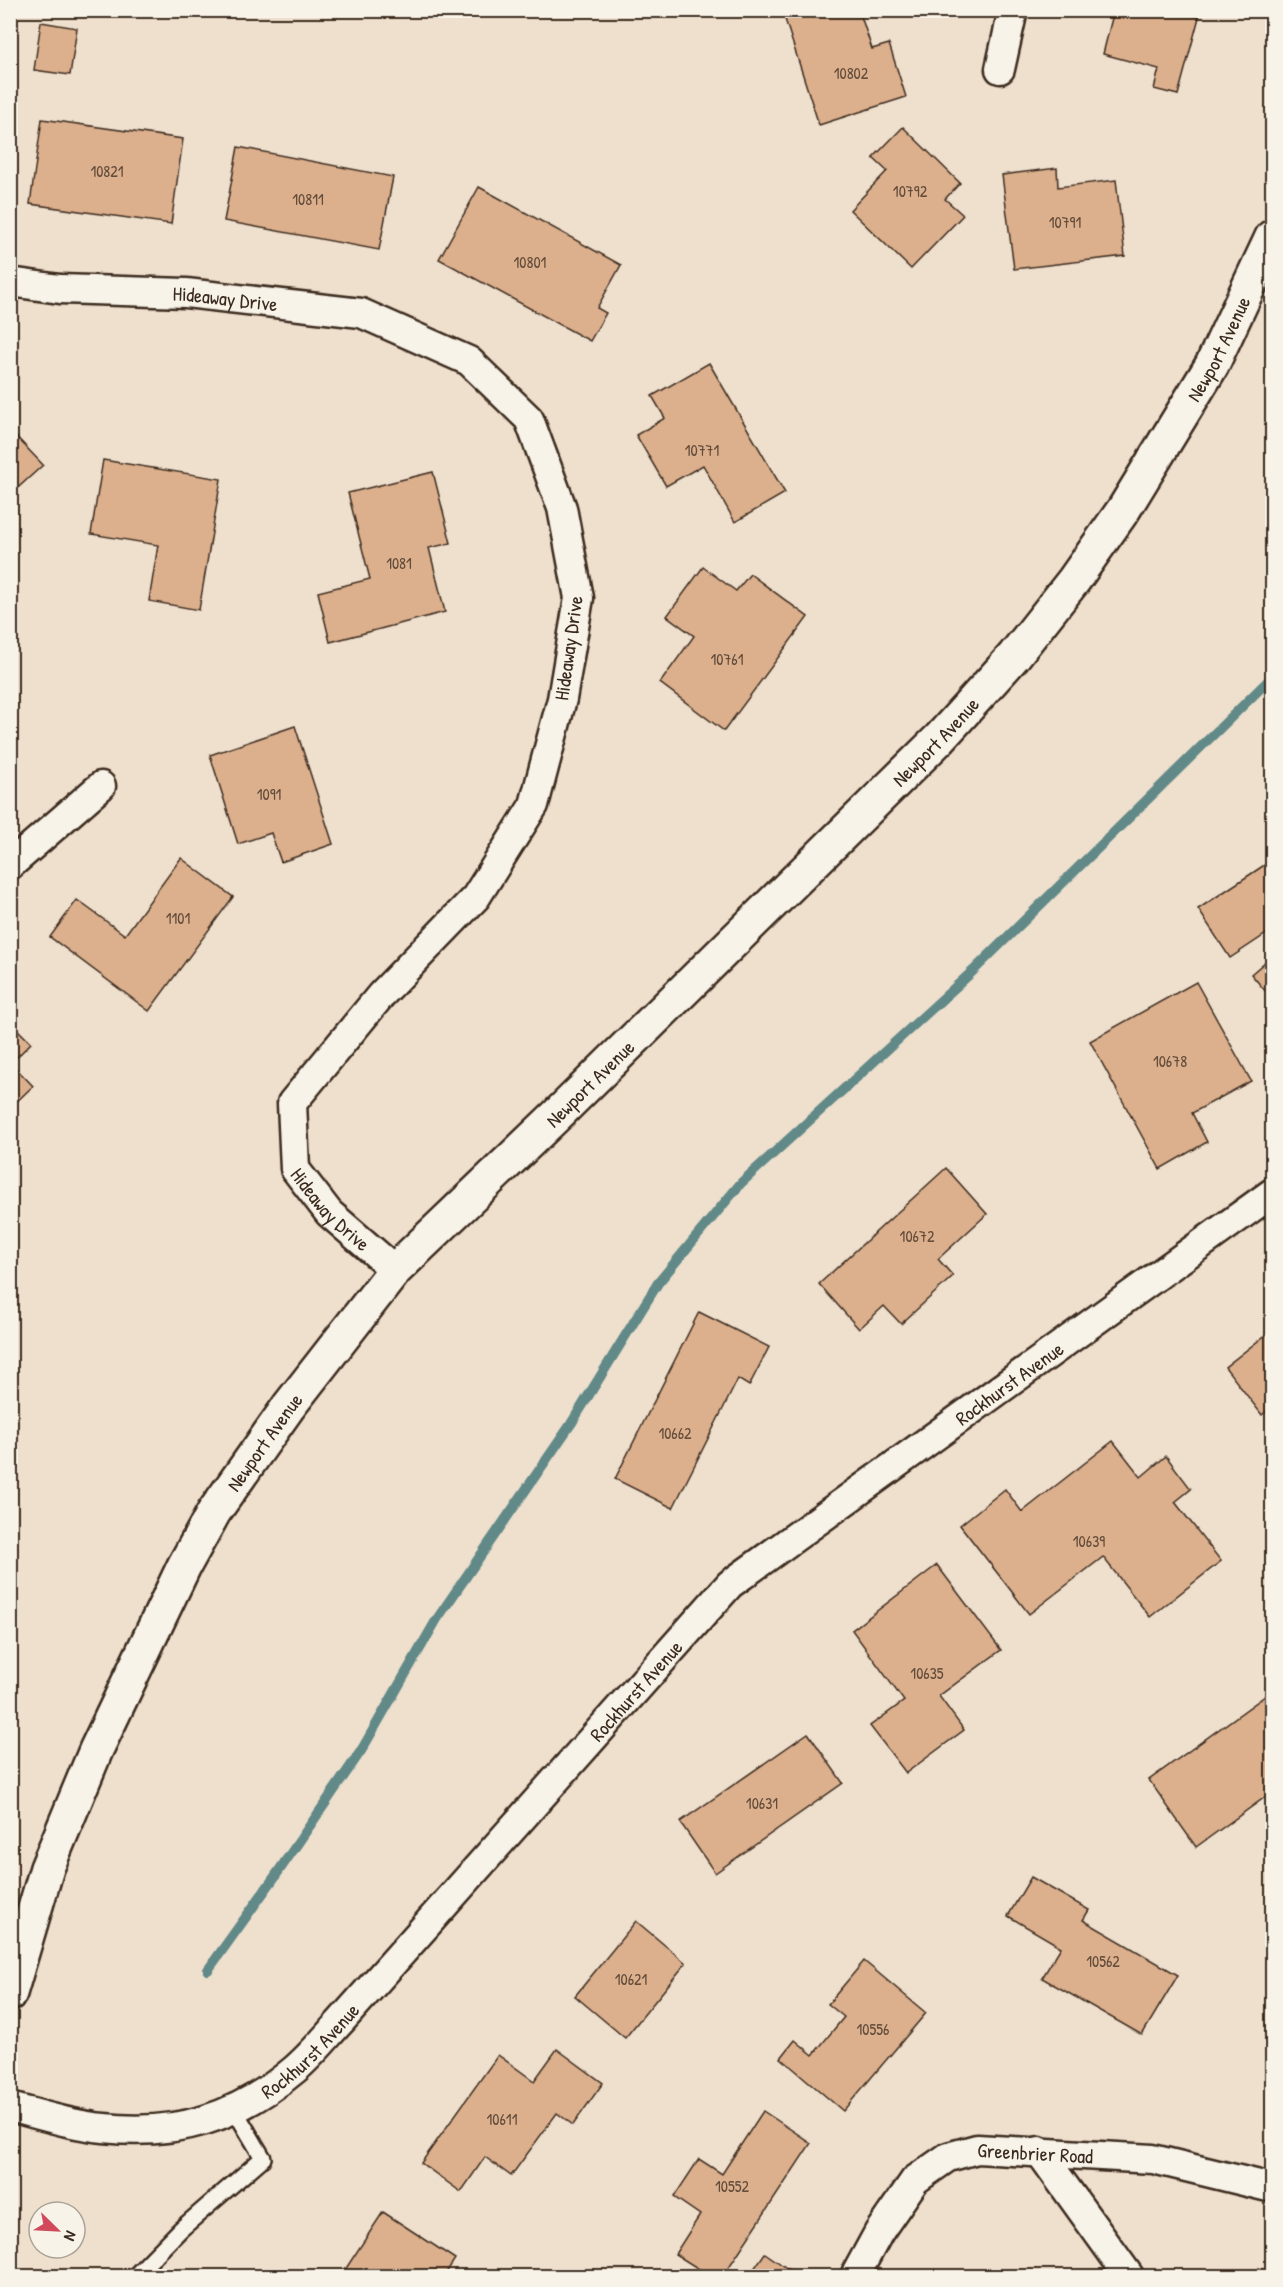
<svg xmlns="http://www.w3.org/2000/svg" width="1283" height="2287" font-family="'Patrick Hand',sans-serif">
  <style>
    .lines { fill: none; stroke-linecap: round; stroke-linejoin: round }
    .stream { stroke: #608988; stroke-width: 10 }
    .building { fill: #dcb08d; stroke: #3b2a1e; stroke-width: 1.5 }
    .service-casing { stroke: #3b2a1e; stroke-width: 20 }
    .minor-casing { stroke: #3b2a1e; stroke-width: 33 }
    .primary-casing { stroke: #3b2a1e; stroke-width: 38 }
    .service { stroke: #f7f3e8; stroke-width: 15 }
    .minor { stroke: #f7f3e8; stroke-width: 28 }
    .primary { stroke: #f7f3e8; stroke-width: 33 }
    .labels { text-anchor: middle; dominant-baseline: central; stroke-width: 5; stroke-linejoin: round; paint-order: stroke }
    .number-label { font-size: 16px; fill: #634c3a }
    .street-label { font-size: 20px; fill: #3b2a1e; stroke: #f7f3e8 }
  </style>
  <rect width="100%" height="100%" fill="#efdfcd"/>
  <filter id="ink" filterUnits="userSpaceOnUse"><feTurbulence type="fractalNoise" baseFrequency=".0167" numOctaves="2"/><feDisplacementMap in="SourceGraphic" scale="12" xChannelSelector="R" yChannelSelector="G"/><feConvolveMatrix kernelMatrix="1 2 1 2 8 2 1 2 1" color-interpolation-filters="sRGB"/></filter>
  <g filter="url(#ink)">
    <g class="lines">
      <path class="stream" d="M 208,1970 L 276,1875 L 361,1751 L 437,1619 L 571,1424 L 658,1283 L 741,1183 L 973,971 L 1272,677"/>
    </g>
    <g class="building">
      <path d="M 802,10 L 859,10 L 872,49 L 889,44 L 906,97 L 819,125 L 784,16 Z"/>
      <path d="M 1114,10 L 1201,10 L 1178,95 L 1154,89 L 1159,69 L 1103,54 Z"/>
      <path d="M 41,22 L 77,28 L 70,75 L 34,70 Z"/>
      <path d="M 42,119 L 183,139 L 171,224 L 30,204 Z"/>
      <path d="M 903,127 L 960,183 L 945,199 L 963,215 L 911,269 L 850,210 L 887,171 L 873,158 Z"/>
      <path d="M 238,147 L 393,177 L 379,250 L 224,221 Z"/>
      <path d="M 1057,168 L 1058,187 L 1116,180 L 1125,256 L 1014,269 L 1002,175 Z"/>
      <path d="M 479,187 L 621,265 L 597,308 L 606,313 L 590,341 L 439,259 Z"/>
      <path d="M 709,363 L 785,493 L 735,522 L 703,465 L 666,486 L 636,435 L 665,418 L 652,396 Z"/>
      <path d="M 10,430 L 43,465 L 10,495 Z"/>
      <path d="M 103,460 L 221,479 L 199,610 L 149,601 L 158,545 L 91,534 Z"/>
      <path d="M 433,472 L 451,543 L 429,548 L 445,612 L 330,642 L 318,592 L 370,579 L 348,493 Z"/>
      <path d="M 703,567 L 736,591 L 750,574 L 808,617 L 724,731 L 660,683 L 694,636 L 667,616 Z"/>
      <path d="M 295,726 L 333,844 L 281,862 L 271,833 L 238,844 L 210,755 Z"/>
      <path d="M 181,858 L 233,897 L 149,1011 L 50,937 L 77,900 L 125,935 Z"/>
      <path d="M 1272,860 L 1272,930 L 1230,958 L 1198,909 Z"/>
      <path d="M 1272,956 L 1272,999 L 1251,974 Z"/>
      <path d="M 1196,982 L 1251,1081 L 1192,1113 L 1207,1142 L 1160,1169 L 1090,1041 Z"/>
      <path d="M 10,1022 L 31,1043 L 11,1063 L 33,1086 L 10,1108 Z"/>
      <path d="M 946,1168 L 987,1214 L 938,1259 L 953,1276 L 901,1324 L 884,1306 L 859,1329 L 819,1284 Z"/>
      <path d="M 699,1312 L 769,1347 L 749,1386 L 738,1379 L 673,1508 L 615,1479 Z"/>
      <path d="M 1272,1330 L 1272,1407 L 1262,1415 L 1225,1367 Z"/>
      <path d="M 1113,1441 L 1141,1477 L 1166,1456 L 1191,1489 L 1175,1502 L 1221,1561 L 1150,1617 L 1103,1557 L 1029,1614 L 960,1525 L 1005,1489 L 1022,1512 Z"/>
      <path d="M 937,1565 L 1001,1650 L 939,1696 L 964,1730 L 906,1773 L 870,1726 L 904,1701 L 852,1630 Z"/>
      <path d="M 1272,1691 L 1272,1792 L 1196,1847 L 1149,1780 Z"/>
      <path d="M 808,1733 L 843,1783 L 715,1873 L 680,1822 Z"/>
      <path d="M 1031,1877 L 1089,1910 L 1083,1920 L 1178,1975 L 1142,2035 L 1042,1978 L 1061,1947 L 1008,1916 Z"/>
      <path d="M 636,1921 L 686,1963 L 625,2038 L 575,1996 Z"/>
      <path d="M 864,1961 L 926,2013 L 843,2111 L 781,2058 L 795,2040 L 813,2055 L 844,2017 L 828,2004 Z"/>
      <path d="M 557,2049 L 603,2083 L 573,2125 L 557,2113 L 511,2176 L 485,2157 L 461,2192 L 421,2163 L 498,2055 L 534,2081 Z"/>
      <path d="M 763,2111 L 811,2143 L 723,2276 L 710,2276 L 675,2254 L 700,2215 L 674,2197 L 699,2159 L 722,2174 Z"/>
      <path d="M 383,2212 L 455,2259 L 444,2276 L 341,2276 Z"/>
      <path d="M 765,2253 L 798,2276 L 749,2276 Z"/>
      <path d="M 1259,2268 L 1272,2274 L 1272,2276 L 1255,2276 Z"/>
    </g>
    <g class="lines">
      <defs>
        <path id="service" d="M 135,2276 L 181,2229 L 263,2158 L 234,2109"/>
        <g id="minor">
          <path d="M 1000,69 L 1013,10"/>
          <path id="s1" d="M 10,282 L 60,289 L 186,293 L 361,313 L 469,361 L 529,419 L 562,508 L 579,598 L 562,699 L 534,805 L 476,897 L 381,995 L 292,1103 L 295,1169 L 329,1213 L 395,1270"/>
          <path d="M 10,865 L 101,786"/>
          <path id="s2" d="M 10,2107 C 41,2115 72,2125 104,2128 C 177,2136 237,2118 294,2070 C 311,2056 326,2037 341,2021 L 730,1584 L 1272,1193"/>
          <path d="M 1039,2151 L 1129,2276"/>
          <path id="s3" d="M 855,2276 L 879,2232 L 915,2180 L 948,2157 L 977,2149 L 1153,2159 L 1272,2188"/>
        </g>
        <g id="primary">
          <path id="s4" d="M 10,1993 L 47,1868 L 96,1750 L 184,1566 L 214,1512 L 289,1406 L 395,1270 L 556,1116 L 940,738 L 1014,656 L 1074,580 L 1124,509 L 1212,365 L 1272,237"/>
        </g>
      </defs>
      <use href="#service" class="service-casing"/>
      <use href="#minor" class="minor-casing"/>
      <use href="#primary" class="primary-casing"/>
      <use href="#service" class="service"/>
      <use href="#minor" class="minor"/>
      <use href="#primary" class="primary"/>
    </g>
  </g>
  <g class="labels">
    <g class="number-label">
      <text x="851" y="73">10802</text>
      <text x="107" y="171">10821</text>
      <text x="910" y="191">10792</text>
      <text x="308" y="199">10811</text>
      <text x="1065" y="222">10791</text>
      <text x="530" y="262">10801</text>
      <text x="702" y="450">10771</text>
      <text x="399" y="563">1081</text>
      <text x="727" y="659">10761</text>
      <text x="269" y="794">1091</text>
      <text x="178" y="918">1101</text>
      <text x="1170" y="1061">10678</text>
      <text x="917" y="1236">10672</text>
      <text x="675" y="1433">10662</text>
      <text x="1089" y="1541">10639</text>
      <text x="927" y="1673">10635</text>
      <text x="762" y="1803">10631</text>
      <text x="1103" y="1961">10562</text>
      <text x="631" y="1979">10621</text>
      <text x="873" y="2029">10556</text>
      <text x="502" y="2119">10611</text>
      <text x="732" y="2186">10552</text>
    </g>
    <g class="street-label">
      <text stroke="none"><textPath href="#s1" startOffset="216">Hideaway Drive</textPath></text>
      <text stroke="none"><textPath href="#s4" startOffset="2068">Newport Avenue</textPath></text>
      <text transform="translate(568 648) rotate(-82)">Hideaway Drive</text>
      <text stroke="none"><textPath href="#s4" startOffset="1582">Newport Avenue</textPath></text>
      <text stroke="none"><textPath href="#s4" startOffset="1096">Newport Avenue</textPath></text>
      <text stroke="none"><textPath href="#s1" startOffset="1458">Hideaway Drive</textPath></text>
      <text stroke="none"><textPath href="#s2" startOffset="1298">Rockhurst Avenue</textPath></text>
      <text stroke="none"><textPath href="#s4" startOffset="610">Newport Avenue</textPath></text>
      <text stroke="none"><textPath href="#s2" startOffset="812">Rockhurst Avenue</textPath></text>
      <text stroke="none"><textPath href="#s2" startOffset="326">Rockhurst Avenue</textPath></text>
      <text stroke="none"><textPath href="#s3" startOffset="242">Greenbrier Road</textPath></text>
    </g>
  </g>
  <rect width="1283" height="2287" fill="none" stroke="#f7f3e8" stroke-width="36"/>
  <rect x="18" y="18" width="1247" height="2251" fill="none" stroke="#3b2a1e" stroke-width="2" filter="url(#ink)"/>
  <g transform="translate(57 2230) rotate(114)"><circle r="28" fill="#f7f3e8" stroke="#aca397" stroke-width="1.5"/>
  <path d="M0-4.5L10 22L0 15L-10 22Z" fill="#d1495b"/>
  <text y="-9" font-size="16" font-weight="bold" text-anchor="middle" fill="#3b2a1e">N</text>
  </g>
</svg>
